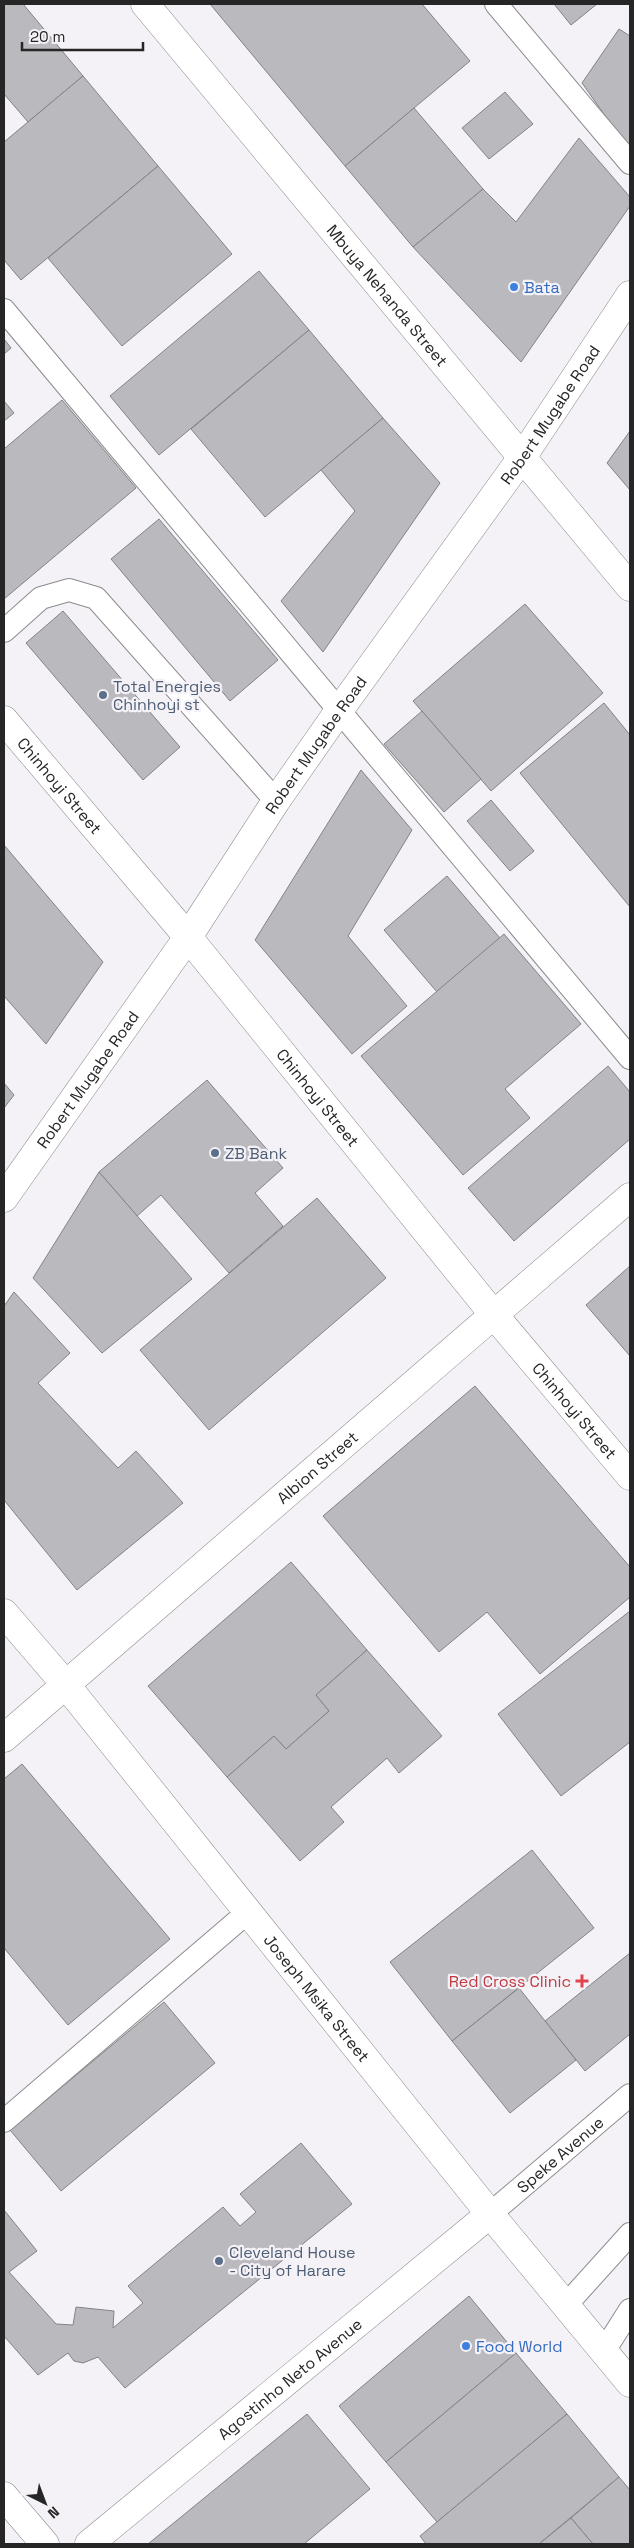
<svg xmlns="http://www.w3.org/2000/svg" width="634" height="2548" font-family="'Space Grotesk',sans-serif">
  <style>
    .building { fill: #bab9be; stroke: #838286 }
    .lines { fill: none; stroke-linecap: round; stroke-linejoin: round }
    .service-casing { stroke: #8d8b8e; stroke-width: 24 }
    .minor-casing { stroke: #8d8b8e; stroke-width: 29 }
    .tertiary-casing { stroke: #8d8b8e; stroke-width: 29 }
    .secondary-casing { stroke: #8d8b8e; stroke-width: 29 }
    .service { stroke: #fff; stroke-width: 22 }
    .minor { stroke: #fff; stroke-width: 28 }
    .tertiary { stroke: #fff; stroke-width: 28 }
    .secondary { stroke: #fff; stroke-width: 28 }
    .shop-dot { fill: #3f7fe0; stroke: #f4f2f6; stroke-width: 2 }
    .service-dot { fill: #5c6f8a; stroke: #f4f2f6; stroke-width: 2 }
    .health-dot { fill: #e0444e; stroke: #f4f2f6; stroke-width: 2 }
    .labels { text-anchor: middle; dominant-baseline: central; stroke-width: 4.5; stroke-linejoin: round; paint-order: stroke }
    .shop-label { font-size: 16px; fill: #366cbe; stroke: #f4f2f6; text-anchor: start }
    .street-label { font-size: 16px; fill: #272627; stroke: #f4f2f6 }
    .service-label { font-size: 16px; fill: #4e5e75; stroke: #f4f2f6; text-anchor: start }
    .health-label { font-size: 16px; fill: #be3a42; stroke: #f4f2f6; text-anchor: end }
  </style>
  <rect width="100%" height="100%" fill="#f4f2f6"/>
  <g class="building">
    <path d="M 4,4 L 23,4 L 83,76 L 28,122 L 4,94 Z"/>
    <path d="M 210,4 L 422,4 L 470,61 L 345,166 Z"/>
    <path d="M 554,4 L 597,4 L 571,25 Z"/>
    <path d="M 619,29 L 630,36 L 630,151 L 582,83 Z"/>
    <path d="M 83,76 L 158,166 L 21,280 L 4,260 L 4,142 Z"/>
    <path d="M 505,92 L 533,124 L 489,159 L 462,128 Z"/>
    <path d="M 414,108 L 483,189 L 413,247 L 345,166 Z"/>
    <path d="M 579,138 L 630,197 L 630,206 L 521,362 L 413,247 L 483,189 L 516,222 Z"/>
    <path d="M 158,166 L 232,254 L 122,346 L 48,258 Z"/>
    <path d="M 259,271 L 309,330 L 159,455 L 110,396 Z"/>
    <path d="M 309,330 L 383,418 L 265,517 L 191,429 Z"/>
    <path d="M 4,339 L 11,348 L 4,354 Z"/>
    <path d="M 62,400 L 136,488 L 4,599 L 4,449 Z"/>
    <path d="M 4,401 L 14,413 L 4,421 Z"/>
    <path d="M 383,418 L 440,483 L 323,652 L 281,601 L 355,511 L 321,470 Z"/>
    <path d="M 630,431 L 630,490 L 607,463 Z"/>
    <path d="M 159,519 L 278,660 L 230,701 L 111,559 Z"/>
    <path d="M 525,604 L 603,693 L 491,791 L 413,701 Z"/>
    <path d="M 63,611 L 180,747 L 143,780 L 26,643 Z"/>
    <path d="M 604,703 L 630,735 L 630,907 L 520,773 Z"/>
    <path d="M 422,711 L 481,779 L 444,812 L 384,744 Z"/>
    <path d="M 361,770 L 412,830 L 348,936 L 407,1006 L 352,1054 L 255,940 Z"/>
    <path d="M 491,800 L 534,851 L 510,871 L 467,821 Z"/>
    <path d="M 4,845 L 103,962 L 46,1044 L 4,996 Z"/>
    <path d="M 447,876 L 500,938 L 437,992 L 384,930 Z"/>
    <path d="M 504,934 L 581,1024 L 505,1089 L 530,1118 L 463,1175 L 361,1056 Z"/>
    <path d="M 608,1066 L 630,1092 L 630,1139 L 514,1241 L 468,1188 Z"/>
    <path d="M 207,1080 L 283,1168 L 255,1193 L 283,1226 L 229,1273 L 161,1195 L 137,1216 L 99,1172 Z"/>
    <path d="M 4,1083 L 14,1095 L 4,1108 Z"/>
    <path d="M 99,1172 L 192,1279 L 102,1353 L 33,1278 Z"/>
    <path d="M 317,1198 L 386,1278 L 209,1430 L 140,1350 Z"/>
    <path d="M 630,1266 L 630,1356 L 586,1305 Z"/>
    <path d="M 14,1292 L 70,1353 L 38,1383 L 118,1468 L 136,1451 L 183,1503 L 77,1590 L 4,1500 L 4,1306 Z"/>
    <path d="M 475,1386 L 630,1567 L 630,1597 L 540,1674 L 487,1612 L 439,1652 L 323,1516 Z"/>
    <path d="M 291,1562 L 367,1650 L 316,1695 L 329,1711 L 286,1749 L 274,1736 L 227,1777 L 148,1686 Z"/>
    <path d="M 630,1611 L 630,1742 L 561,1796 L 498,1714 Z"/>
    <path d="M 367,1650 L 442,1736 L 399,1773 L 387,1758 L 331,1807 L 344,1822 L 300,1861 L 227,1777 L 274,1736 L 286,1749 L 329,1711 L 316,1695 Z"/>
    <path d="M 22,1764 L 170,1939 L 68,2025 L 4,1948 L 4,1779 Z"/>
    <path d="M 532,1850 L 594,1928 L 452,2041 L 390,1962 Z"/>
    <path d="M 630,1953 L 630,2034 L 585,2071 L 545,2021 Z"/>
    <path d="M 519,1988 L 576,2060 L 510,2113 L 452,2041 Z"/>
    <path d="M 164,2002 L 215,2063 L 61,2191 L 10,2130 Z"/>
    <path d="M 301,2143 L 352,2204 L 125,2388 L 98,2357 L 83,2363 L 74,2361 L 68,2353 L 38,2375 L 4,2336 L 4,2210 L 37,2251 L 9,2272 L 56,2324 L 73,2325 L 76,2307 L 114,2311 L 113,2328 L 143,2303 L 128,2286 L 223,2207 L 240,2226 L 256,2212 L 240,2194 Z"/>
    <path d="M 469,2296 L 516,2353 L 386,2462 L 339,2406 Z"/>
    <path d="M 516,2353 L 567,2414 L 437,2522 L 386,2462 Z"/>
    <path d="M 307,2414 L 370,2489 L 304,2544 L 148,2544 Z"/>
    <path d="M 567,2414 L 619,2477 L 539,2544 L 426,2544 L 420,2536 Z"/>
    <path d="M 619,2477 L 630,2490 L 630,2544 L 593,2544 L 571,2518 Z"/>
    <path d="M 571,2518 L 593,2544 L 539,2544 Z"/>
  </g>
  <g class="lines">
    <defs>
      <g id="service">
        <path d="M 496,4 L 630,163"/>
        <path d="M 4,310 L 630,1058"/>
        <path d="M 4,631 L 41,598 L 69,590 L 96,598 L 276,801"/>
        <path d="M 4,2121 L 248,1912"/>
        <path id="s1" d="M 490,2214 L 630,2095"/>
        <path d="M 566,2305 L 630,2234"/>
        <path d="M 604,2351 L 630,2310"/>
      </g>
      <g id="minor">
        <path id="s2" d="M 145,4 L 630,587"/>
        <path id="s3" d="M 4,1738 L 630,1197"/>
        <path id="s4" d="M 89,2544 L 490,2214"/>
      </g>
      <g id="tertiary">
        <path id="s5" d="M 4,720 L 188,937 L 494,1315 L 630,1476"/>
        <path id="s6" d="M 4,1613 L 66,1685 L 490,2214 L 630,2383"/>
        <path d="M 4,2496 L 45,2544"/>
      </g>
      <g id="secondary">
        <path id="s7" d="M 4,1198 L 188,937 L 276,801 L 338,712 L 523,456 L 630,295"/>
      </g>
    </defs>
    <use href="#service" class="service-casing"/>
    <use href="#minor" class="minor-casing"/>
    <use href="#tertiary" class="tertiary-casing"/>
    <use href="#secondary" class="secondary-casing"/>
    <use href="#service" class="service"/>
    <use href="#minor" class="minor"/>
    <use href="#tertiary" class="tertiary"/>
    <use href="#secondary" class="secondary"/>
  </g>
  <g class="shop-dot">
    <circle cx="514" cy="287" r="5"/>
    <circle cx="466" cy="2346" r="5"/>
  </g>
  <g class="service-dot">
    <circle cx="103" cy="695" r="5"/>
    <circle cx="215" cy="1153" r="5"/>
    <circle cx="219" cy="2261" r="5"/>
  </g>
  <path class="health-dot" d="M579.5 1973.5h5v5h5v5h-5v5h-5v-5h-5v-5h5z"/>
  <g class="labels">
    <g class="shop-label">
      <text x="524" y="287">Bata</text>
      <text x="476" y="2346">Food World</text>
    </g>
    <g class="street-label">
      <text stroke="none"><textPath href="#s2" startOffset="379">Mbuya Nehanda Street</textPath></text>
      <text stroke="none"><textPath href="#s7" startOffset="955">Robert Mugabe Road</textPath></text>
      <text stroke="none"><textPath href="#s7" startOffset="550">Robert Mugabe Road</textPath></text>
      <text stroke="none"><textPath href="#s5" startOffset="86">Chinhoyi Street</textPath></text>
      <text stroke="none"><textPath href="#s7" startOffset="145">Robert Mugabe Road</textPath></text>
      <text stroke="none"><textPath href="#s5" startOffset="491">Chinhoyi Street</textPath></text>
      <text stroke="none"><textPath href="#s5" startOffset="896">Chinhoyi Street</textPath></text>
      <text stroke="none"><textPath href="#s3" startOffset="414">Albion Street</textPath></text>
      <text stroke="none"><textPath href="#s6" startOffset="496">Joseph Msika Street</textPath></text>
      <text stroke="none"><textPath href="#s1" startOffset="92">Speke Avenue</textPath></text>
      <text stroke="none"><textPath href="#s4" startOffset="260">Agostinho Neto Avenue</textPath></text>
    </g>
    <g class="service-label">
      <text x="113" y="686">Total Energies<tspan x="113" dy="18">Chinhoyi st</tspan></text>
      <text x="225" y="1153">ZB Bank</text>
      <text x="229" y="2252">Cleveland House<tspan x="229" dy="18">- City of Harare</tspan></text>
    </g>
    <g class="health-label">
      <text x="571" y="1981">Red Cross Clinic</text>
    </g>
  </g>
  <rect width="634" height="2548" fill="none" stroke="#272627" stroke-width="10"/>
  <g transform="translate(45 2503) rotate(138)" stroke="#f4f2f6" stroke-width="4" paint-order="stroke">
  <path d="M0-4L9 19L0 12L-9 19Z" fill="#272627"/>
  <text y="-8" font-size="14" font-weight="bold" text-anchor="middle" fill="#272627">N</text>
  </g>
  <path d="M22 42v8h121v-8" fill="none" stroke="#272627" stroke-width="2.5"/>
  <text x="30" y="42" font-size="15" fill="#272627" stroke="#f4f2f6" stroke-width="4" paint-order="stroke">20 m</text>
</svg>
